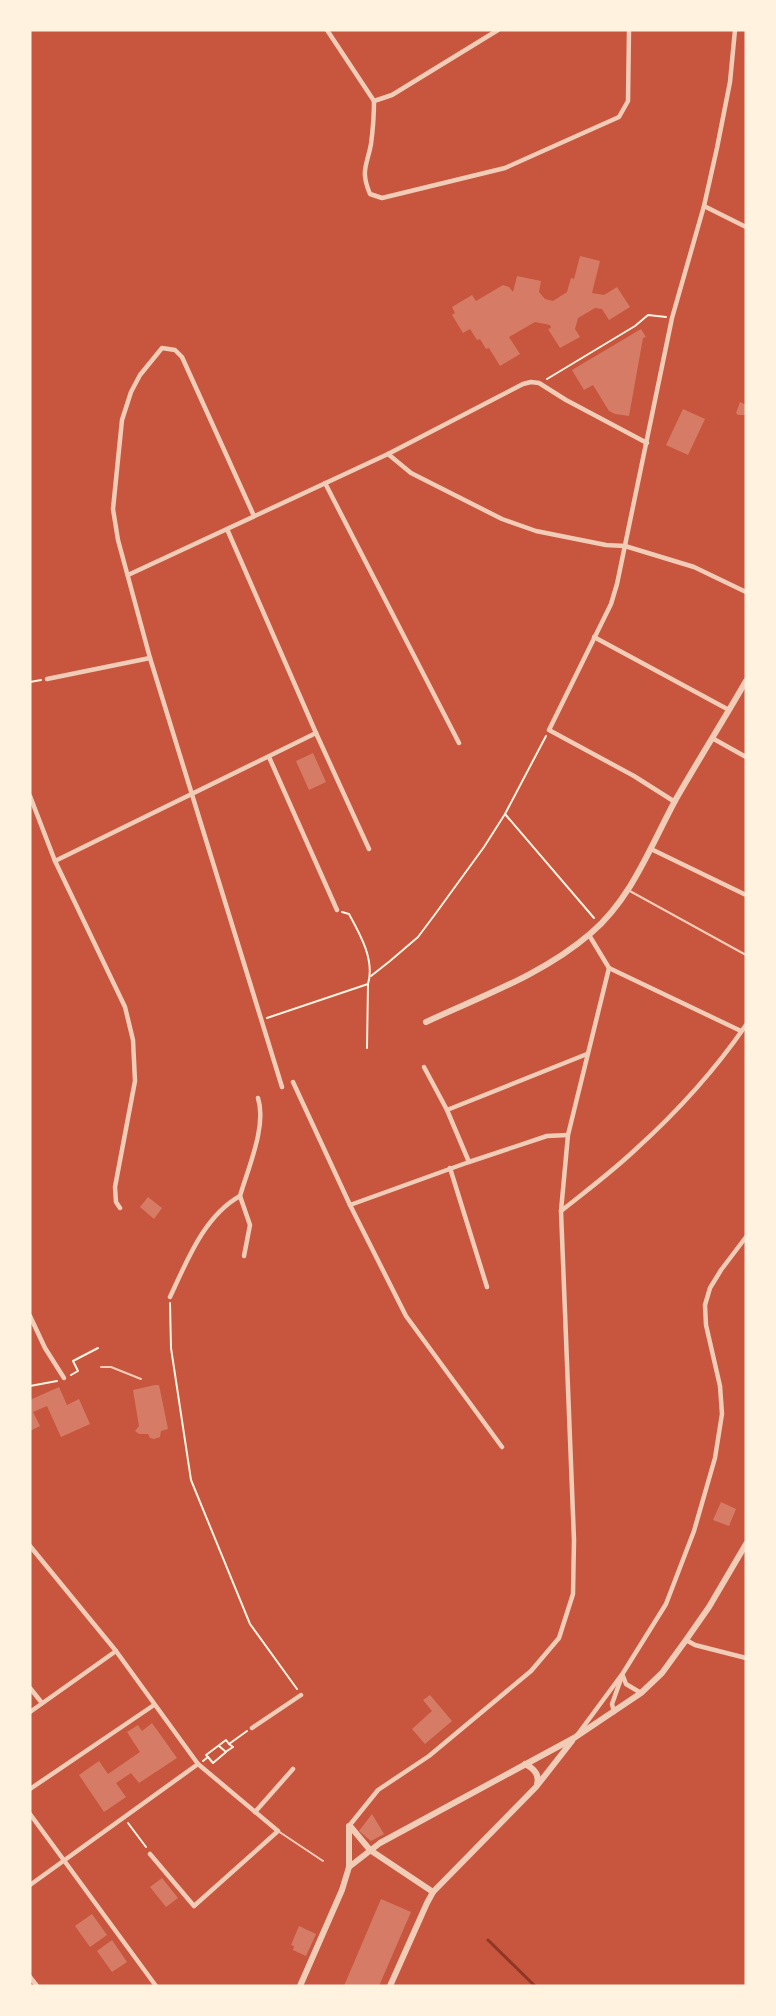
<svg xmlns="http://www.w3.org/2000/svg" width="776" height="2016" font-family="'Libre Baskerville',serif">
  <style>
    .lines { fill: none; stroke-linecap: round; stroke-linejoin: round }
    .stream { stroke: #8f3625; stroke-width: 3 }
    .building { fill: #d67c66 }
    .path { stroke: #fff3e0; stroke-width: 2 }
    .service { stroke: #f1ccb7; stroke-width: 2 }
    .minor { stroke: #f1ccb7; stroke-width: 4.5 }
    .tertiary { stroke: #f1ccb7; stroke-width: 6 }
  </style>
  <rect width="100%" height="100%" fill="#c8553d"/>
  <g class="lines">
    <path class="stream" d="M 488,1940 L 535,1986"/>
  </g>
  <g class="building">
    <path d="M 580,256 L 600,261 L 592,293 L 604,295 L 617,287 L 630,307 L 609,320 L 602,309 L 595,308 L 578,318 L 575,329 L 580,337 L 560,348 L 548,329 L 551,328 L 550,325 L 535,322 L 509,337 L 520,354 L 500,366 L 489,348 L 486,349 L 480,339 L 477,340 L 470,329 L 463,333 L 452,315 L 455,313 L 452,307 L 472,295 L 476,301 L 503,285 L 509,287 L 513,292 L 517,276 L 541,281 L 539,292 L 545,299 L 553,301 L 567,292 L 571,278 L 574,279 Z"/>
    <path d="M 641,329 L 646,337 L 643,338 L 629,416 L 615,414 L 609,411 L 593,385 L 584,390 L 572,370 Z"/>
    <path d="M 740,402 L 746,405 L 746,415 L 738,415 L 736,413 Z"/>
    <path d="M 683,409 L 705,419 L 688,455 L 666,445 Z"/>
    <path d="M 313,753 L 326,782 L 309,790 L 296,761 Z"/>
    <path d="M 148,1197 L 162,1208 L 154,1219 L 140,1207 Z"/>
    <path d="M 155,1385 L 159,1385 L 168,1429 L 161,1431 L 160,1437 L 154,1439 L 150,1438 L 148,1434 L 139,1434 L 135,1431 L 139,1426 L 133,1390 Z"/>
    <path d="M 59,1387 L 67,1405 L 79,1399 L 90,1424 L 61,1437 L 47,1406 L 33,1412 L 40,1426 L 30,1431 L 30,1400 Z"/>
    <path d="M 721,1502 L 736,1509 L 729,1526 L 713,1520 Z"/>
    <path d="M 430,1695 L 452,1721 L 425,1744 L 412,1729 L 432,1711 L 423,1700 Z"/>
    <path d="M 152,1723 L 177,1758 L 139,1783 L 131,1773 L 116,1783 L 126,1797 L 104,1812 L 79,1775 L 99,1761 L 108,1774 L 140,1752 L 127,1732 L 138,1725 L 142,1731 Z"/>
    <path d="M 372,1814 L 384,1834 L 371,1841 L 359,1831 Z"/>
    <path d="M 162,1878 L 178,1898 L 166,1907 L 150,1887 Z"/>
    <path d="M 381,1899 L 411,1912 L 379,1986 L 344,1986 Z"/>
    <path d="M 92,1914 L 107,1935 L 90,1947 L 75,1926 Z"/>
    <path d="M 299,1926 L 316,1934 L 306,1956 L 293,1950 L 294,1946 L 291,1945 Z"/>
    <path d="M 112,1940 L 127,1962 L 112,1972 L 97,1951 Z"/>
  </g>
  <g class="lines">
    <g class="path">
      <path d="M 547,379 L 635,326 L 648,315 L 666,317"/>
      <path d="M 30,682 L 41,680"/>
      <path d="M 505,814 L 594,918"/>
      <path d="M 342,912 L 349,914 C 360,934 375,960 368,984 L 367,1048"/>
      <path d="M 371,976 L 390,961 L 418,937 L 436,913 L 484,847 L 505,814 L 546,736"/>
      <path d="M 267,1018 L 368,984"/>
      <path d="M 170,1303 L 171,1348 L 191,1480 L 250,1624 L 297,1689"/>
      <path d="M 71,1375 L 78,1371 L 73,1361 L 98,1348"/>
      <path d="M 30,1386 L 57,1381"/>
      <path d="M 227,1751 L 233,1747 L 229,1744"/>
      <path d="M 208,1757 L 213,1763 L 226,1752 L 219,1746"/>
      <path d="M 203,1761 L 208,1757 L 206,1755 L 226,1740 L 229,1744 L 247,1731"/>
      <path d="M 128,1823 L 146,1847"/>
    </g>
    <g class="service">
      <path d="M 628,890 L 746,955"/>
      <path d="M 101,1367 L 111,1367 L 141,1379"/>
      <path d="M 278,1831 L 323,1861"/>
    </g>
    <g class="minor">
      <path d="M 327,30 L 374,101"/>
      <path d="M 374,101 C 374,116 373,129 371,144 C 367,166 360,170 370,194 L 382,198 L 505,168 L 619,117 L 628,101 L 629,30"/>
      <path d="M 374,101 L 392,95 L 498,30"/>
      <path d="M 704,206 L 746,227"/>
      <path d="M 388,454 L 411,473 L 502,519 L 536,531 L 606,545 L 625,546 L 694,567 L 746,592"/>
      <path d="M 325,483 L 459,743"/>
      <path d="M 254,516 L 182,357 L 175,350 L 162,348 L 140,375 L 131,392 L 122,420 L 113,509 L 118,540 L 150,658 L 282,1087"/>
      <path d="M 227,529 L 316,733 L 369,849"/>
      <path d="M 128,575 L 388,454 L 523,384 L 531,382 L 539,383 L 566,400 L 647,443"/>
      <path d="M 594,637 L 729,710"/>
      <path d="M 47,679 L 150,658"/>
      <path d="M 712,738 L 746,757"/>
      <path d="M 269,757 L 337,910"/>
      <path d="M 30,796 L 55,861 L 125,1007 L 133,1040 L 135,1081 L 115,1187 L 116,1202 L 120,1208"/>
      <path d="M 675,802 L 634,776 L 549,730 L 611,604 L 617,584 L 672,318 L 704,206 L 717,148 L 730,82 L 735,30"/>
      <path d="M 651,849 L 746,895"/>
      <path d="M 55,861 L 316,733"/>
      <path d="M 609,968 L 741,1031"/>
      <path d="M 424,1067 L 447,1110 L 469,1162"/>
      <path d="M 293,1082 L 350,1205 L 406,1316 L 502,1447"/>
      <path d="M 447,1110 L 587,1054"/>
      <path d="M 450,1168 L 487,1287"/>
      <path d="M 240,1196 L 250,1225 L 244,1256"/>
      <path d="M 350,1205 L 469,1162 L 547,1136 L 568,1135"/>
      <path d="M 561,1211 C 586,1191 613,1171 636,1149 C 677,1112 715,1070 746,1025"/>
      <path d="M 170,1297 C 187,1261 204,1216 240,1196 C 248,1168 267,1126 258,1098"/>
      <path d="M 30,1316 L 45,1348 L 64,1378"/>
      <path d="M 30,1546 L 116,1651 L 198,1764 L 278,1831 L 194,1906 L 150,1854"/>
      <path d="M 686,1640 L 695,1645 L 746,1658"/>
      <path d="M 623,1676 L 626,1684 L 641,1693"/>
      <path d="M 30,1688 L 42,1703"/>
      <path d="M 30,1712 L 116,1651"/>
      <path d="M 614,1712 L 612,1704 L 622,1676"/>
      <path d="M 252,1728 L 301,1695"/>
      <path d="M 578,1734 L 623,1673 L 666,1604 L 694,1531 L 715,1458 L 722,1414 L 720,1386 L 706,1325 L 705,1305 L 710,1288 L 721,1270 L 746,1237"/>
      <path d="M 30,1789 L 154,1705"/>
      <path d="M 255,1812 L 293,1769"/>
      <path d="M 30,1814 L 156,1986"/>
      <path d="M 349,1826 L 378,1790 L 429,1756 L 531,1671 L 559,1638 L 573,1594 L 574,1540 L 561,1211 L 568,1135 L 609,968 L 589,935"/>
      <path d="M 30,1885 L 198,1764"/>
      <path d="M 30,1977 L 37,1986"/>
    </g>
    <g class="tertiary">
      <path d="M 426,1022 C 482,996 544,974 591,933 C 632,898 651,845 676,799 C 699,759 723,721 746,681"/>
      <path d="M 525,1764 C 533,1768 540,1774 537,1784"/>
      <path d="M 350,1826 L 370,1850 L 433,1892"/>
      <path d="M 349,1867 L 380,1843 L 574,1738 L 641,1693 L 662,1673 L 686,1640 L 709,1607 L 746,1544"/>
      <path d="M 300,1986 L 342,1890 L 349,1867 L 349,1826"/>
      <path d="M 390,1986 L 427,1903 L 433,1892 L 536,1787 L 572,1741"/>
    </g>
  </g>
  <rect width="776" height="2016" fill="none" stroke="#fff3e0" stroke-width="63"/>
</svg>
